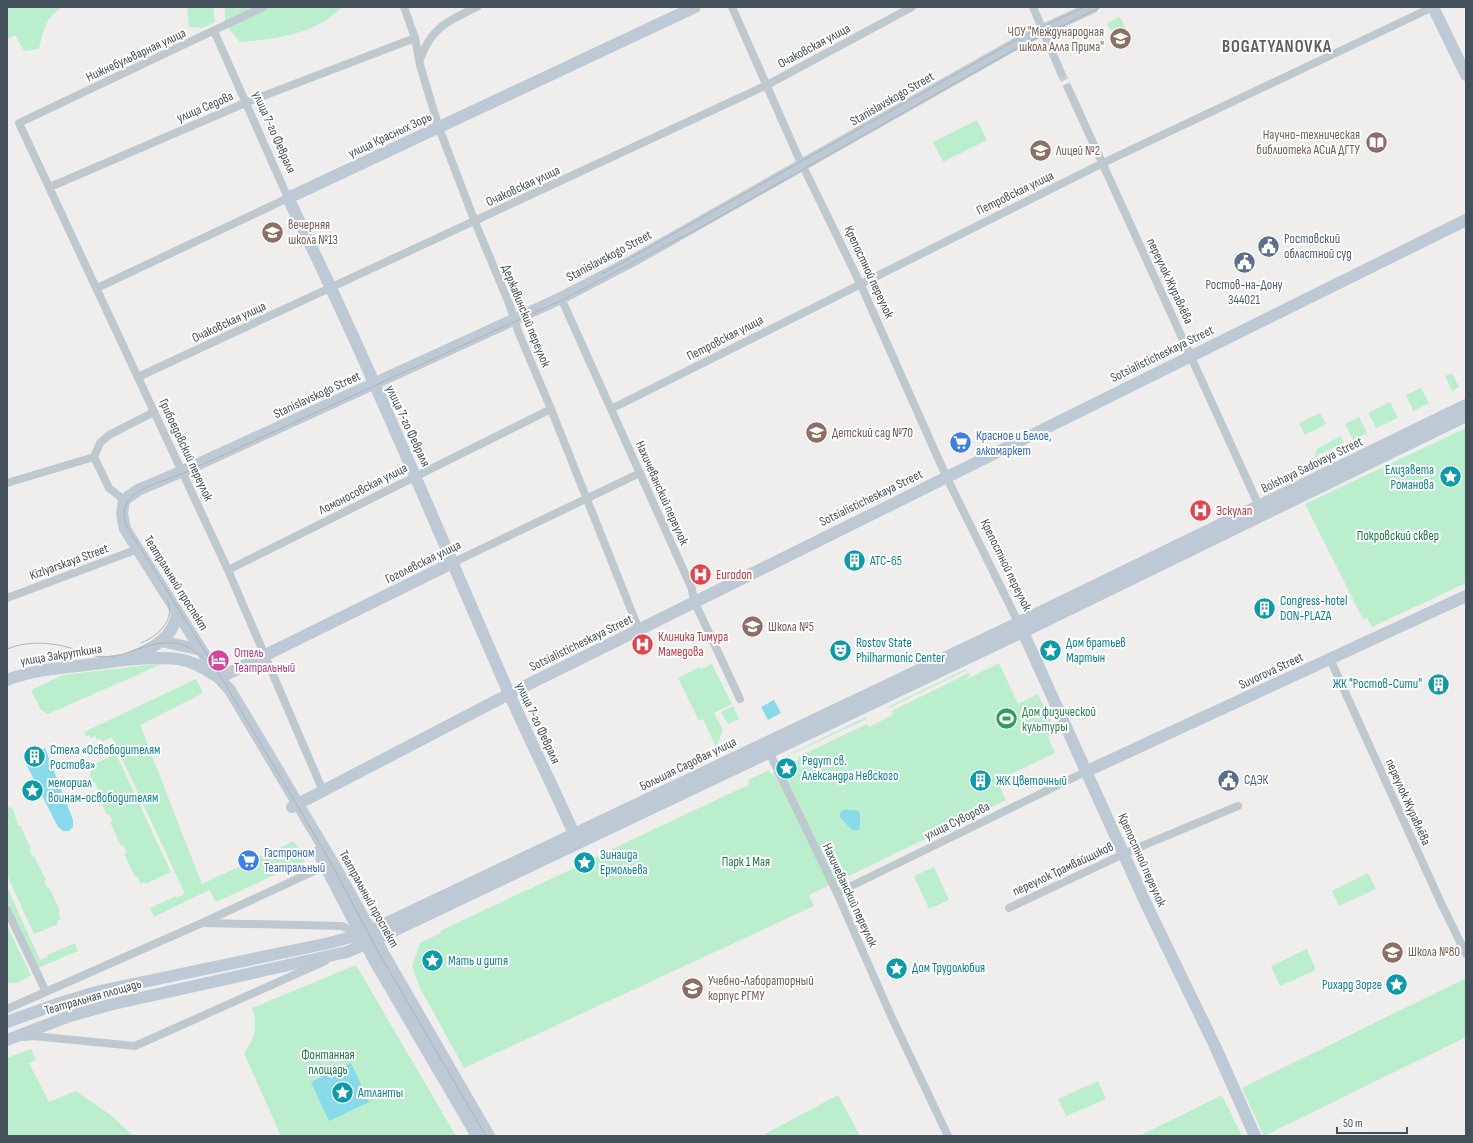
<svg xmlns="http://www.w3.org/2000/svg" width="1473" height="1143" font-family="'Sofia Sans Condensed',sans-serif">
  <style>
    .green { fill: #bbeecd }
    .water { fill: #88daea }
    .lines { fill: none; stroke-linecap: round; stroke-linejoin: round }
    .street-tunnel { stroke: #ceced0; stroke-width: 8; stroke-dasharray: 8 4; stroke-linecap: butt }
    .street { stroke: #bdc8cf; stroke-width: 8 }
    .secondary { stroke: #bdc9d4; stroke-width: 12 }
    .tram { stroke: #afb3b7; stroke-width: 1 }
    .labels { text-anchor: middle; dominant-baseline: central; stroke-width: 4; stroke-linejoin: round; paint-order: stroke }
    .education-label { font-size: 13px; fill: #785e54; stroke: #fff; text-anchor: start }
    .street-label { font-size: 13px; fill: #45515a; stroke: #fff }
    .service-label { font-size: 13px; fill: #4e5e75; stroke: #fff; text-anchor: start }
    .shop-label { font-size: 13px; fill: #366cbe; stroke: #fff; text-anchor: start }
    .culture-label { font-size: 13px; fill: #0d838f; stroke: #fff; text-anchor: start }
    .health-label { font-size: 13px; fill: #be3a42; stroke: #fff; text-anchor: start }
    .park-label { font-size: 13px; fill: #177a45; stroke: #fff }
    .hotel-label { font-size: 13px; fill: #b23c85; stroke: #fff; text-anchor: start }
    .leisure-label { font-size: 13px; fill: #27864d; stroke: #fff; text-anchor: start }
    .district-label { font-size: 17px; font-weight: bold; letter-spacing: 1px; fill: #5a5e62; stroke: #fff }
  </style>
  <rect width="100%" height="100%" fill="#f0eded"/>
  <g class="green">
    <path d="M 7,7 L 63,7 C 46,15 43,32 39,49 L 24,51 L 15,35 L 7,39 Z"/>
    <path d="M 187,7 L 213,7 L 215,22 L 202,28 L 189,27 Z"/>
    <path d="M 225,7 L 342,7 C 316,34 276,39 240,42 L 225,24 Z"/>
    <path d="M 1120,17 L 1132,40 L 1119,46 L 1107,23 Z"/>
    <path d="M 977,120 L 987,140 L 943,162 L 933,142 Z"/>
    <path d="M 1452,373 L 1459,387 L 1452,391 L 1445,376 Z"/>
    <path d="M 1421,388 L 1429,403 L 1413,411 L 1406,395 Z"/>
    <path d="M 1390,402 L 1398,418 L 1376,428 L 1368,413 Z"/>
    <path d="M 1320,413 L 1326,424 L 1305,435 L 1299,423 Z"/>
    <path d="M 1359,417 L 1367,433 L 1353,440 L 1345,424 Z"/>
    <path d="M 1466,428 L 1466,583 L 1372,627 L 1367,618 L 1363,619 L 1305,504 Z"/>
    <path d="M 1341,436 L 1344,443 L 1316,456 L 1315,453 L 1318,448 Z"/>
    <path d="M 999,663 L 1018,704 L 1038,694 L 1056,733 L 1048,737 L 1055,753 L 997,781 L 1006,800 L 809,895 L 814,906 L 464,1068 L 420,988 L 412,966 L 420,943 L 441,933 L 440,931 L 589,861 L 589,860 L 750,784 L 748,780 L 769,770 L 771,774 L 799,760 L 798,757 L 867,724 L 869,727 L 893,715 L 892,711 L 969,673 L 970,676 L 961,682 Z"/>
    <path d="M 157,664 L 162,664 L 48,714 L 41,710 L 31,690 L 63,675 Z"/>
    <path d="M 712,664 L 732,704 L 714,713 L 723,730 L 716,747 L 703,719 L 699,721 L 678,678 L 700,667 L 701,669 Z"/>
    <path d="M 966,669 L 967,670 L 889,708 L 888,707 Z"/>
    <path d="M 196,679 L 203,693 L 140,725 L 202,884 L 294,841 L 305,861 L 216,902 L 209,890 L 154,917 L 150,908 L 176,896 L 177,898 L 185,894 L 112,737 L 102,742 L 101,738 L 97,740 L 95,736 L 91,738 L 89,735 L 86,736 L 84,732 Z"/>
    <path d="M 733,706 L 739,719 L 728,724 L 721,712 Z"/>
    <path d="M 866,717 L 866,719 L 788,756 L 788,755 Z"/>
    <path d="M 116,754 L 171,872 L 146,884 L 145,882 L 141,884 L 137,876 L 135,877 L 124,853 L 127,852 L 123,845 L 121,846 L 110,822 L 112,821 L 109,814 L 107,815 L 96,792 L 98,791 L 95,782 L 92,783 L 90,774 L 92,765 Z"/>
    <path d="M 7,806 L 13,809 L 18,826 L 20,825 L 31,849 L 29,850 L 32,857 L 34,856 L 46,880 L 44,881 L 47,888 L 49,887 L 60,911 L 58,912 L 61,919 L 57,921 L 58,924 L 34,934 L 7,875 Z"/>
    <path d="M 934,867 L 949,900 L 929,909 L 914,876 Z"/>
    <path d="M 1368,873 L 1376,889 L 1339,906 L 1332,891 Z"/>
    <path d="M 7,887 L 40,960 L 48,957 L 47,955 L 75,943 L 78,951 L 38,968 L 7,901 Z"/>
    <path d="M 7,925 L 31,976 L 16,983 L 7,983 Z"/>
    <path d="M 1307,949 L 1316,970 L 1280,986 L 1271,966 Z"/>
    <path d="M 356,965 L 456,1136 L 281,1136 L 244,1053 C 255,1038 258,1026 252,1008 Z"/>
    <path d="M 1466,978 L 1466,1037 L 1264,1136 L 1242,1088 Z"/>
    <path d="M 31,1049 L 36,1060 L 29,1063 L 49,1102 L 76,1091 L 112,1116 L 133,1136 L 7,1136 L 7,1058 Z"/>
    <path d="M 1098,1081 L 1106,1099 L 1066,1116 L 1058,1099 Z"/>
    <path d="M 838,1095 L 860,1136 L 766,1136 L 765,1134 Z"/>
    <path d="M 1222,1095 L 1242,1136 L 1139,1136 Z"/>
  </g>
  <g class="water">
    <path d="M 774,700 L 781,713 L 768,720 L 761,707 Z"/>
    <path d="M 45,748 L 73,820 L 73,827 L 69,831 L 63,831 L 58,827 L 23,758 L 30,755 L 34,762 L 40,759 L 36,752 Z"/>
    <path d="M 843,810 L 856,810 L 860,813 L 860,827 L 859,830 L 852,830 L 840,817 L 840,813 Z"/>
    <path d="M 351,1063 L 369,1102 L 329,1121 L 311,1082 Z"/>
  </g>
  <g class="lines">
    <path class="street-tunnel" d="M 1061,73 L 1068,88"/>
    <g class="street">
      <path d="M 263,7 L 19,123 L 228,570 L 323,791"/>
      <path d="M 404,7 L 415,38 L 420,65 L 439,128 L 475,222 L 510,306 L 518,331 L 551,409 L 639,630"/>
      <path d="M 732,7 L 796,152 L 860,283 L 946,476 L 1020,626"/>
      <path d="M 1033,7 L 1061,73"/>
      <path d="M 420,59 C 432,27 448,21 477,7"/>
      <path d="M 1068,88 L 1259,506"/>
      <path d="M 50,187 L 245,103 L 415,38"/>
      <path d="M 97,288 L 288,198 L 214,31"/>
      <path d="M 561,298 L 692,589 L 694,601 L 740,699"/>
      <path d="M 138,377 L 767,85 L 912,7"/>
      <path d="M 611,409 L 1103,163 L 1433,7"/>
      <path d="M 94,457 L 109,488 L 124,500"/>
      <path d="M 7,483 L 94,457 L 100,443 L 109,435 L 154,412"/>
      <path d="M 452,563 L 640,473"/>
      <path d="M 228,570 L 551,409"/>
      <path d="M 7,598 L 138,549"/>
      <path d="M 1330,659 L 1441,903 L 1466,954"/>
      <path d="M 769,752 L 837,893 L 892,1018 L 948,1136"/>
      <path d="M 837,893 L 1087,771"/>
      <path d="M 1009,908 L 1130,851 L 1238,806"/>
      <path d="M 7,910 L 46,992"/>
      <path d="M 204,923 L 342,926 L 360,935"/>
      <path d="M 7,1009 L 202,923 L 325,866"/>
      <path d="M 25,1037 L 33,1036 L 135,1046 L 325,961"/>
    </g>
    <g class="secondary">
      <path d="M 1433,7 L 1466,75"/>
      <path d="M 1023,632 L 1148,908 L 1215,1046 L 1255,1136"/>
      <path d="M 161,641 L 201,650"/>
      <path d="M 131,657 C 152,649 175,637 177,612"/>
      <path d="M 219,678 L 452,563"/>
      <path d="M 7,680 C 32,670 59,668 86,665 C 116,661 148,656 178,659 C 191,661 203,667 214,675"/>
      <path d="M 1087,771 L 1466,596"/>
      <path d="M 292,807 L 509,694 L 1466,220"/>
      <path d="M 574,834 C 553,786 529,739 508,691 C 436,526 367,359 288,198 L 695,7"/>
      <path d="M 318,852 L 373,958 L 477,1136"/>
      <path d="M 7,1022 L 63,1002 L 100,991 L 329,943 L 366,933 L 1024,620 L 1466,405"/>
      <path d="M 7,1040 L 70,1016 L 109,1005 L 347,952 L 368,943 L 1029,629 L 1466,416"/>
      <path d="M 489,1136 L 383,953 L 333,863 L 230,690 L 219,678 L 125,529 L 122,514 L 124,500 L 138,490 L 183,471 L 561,298 L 634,260 L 1026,38 L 1093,7"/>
    </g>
    <g class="tram">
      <path d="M 602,274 L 1025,35 L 1085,7"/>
      <path d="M 141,643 C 160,635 176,619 167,599"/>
      <path d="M 7,649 C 26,641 48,642 67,647 C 80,650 91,657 105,657 C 131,656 148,640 176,643 C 187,645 198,652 205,660"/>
      <path d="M 486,1136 L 380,955 L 331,863 L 297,805 L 221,677 L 127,527 C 112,491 159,484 184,473 L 562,300 L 705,225 L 1028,42 L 1101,7"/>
    </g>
  </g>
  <defs>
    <symbol id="school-disc" viewBox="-11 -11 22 22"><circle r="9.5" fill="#8d6e63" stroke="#fff"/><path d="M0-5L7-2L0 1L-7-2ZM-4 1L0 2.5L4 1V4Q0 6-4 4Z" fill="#fff"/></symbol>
    <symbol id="library-disc" viewBox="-11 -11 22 22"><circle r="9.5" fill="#8d6e63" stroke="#fff"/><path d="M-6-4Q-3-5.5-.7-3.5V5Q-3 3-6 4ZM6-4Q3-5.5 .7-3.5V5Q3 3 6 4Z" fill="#fff"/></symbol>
    <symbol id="civic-disc" viewBox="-11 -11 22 22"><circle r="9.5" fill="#5c6f8a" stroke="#fff"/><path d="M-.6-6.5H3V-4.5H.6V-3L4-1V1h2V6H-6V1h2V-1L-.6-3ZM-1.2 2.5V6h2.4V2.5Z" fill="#fff"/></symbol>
    <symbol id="supermarket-disc" viewBox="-11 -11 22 22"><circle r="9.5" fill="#3f7fe0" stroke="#fff"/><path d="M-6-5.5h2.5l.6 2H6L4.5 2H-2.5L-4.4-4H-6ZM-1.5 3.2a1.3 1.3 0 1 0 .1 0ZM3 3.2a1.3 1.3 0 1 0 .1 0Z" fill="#fff"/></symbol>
    <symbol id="sight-disc" viewBox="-11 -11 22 22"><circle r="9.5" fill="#0f9aa8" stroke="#fff"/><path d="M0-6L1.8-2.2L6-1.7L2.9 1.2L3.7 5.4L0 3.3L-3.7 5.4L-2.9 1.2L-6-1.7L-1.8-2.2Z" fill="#fff"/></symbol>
    <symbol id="hospital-disc" viewBox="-11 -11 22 22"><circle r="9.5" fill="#e0444e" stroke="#fff"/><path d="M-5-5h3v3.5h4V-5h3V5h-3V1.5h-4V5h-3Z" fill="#fff"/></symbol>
    <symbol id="building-disc" viewBox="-11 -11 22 22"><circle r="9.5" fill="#0f9aa8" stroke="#fff"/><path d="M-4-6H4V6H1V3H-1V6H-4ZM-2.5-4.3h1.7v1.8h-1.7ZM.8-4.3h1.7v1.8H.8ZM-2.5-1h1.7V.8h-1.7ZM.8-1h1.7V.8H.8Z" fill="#fff"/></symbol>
    <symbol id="theatre-disc" viewBox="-11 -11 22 22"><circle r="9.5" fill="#0f9aa8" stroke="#fff"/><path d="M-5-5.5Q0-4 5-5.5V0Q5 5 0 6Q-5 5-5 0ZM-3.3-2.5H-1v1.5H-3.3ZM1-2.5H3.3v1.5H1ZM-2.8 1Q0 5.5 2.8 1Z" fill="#fff"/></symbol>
    <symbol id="hotel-disc" viewBox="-11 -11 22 22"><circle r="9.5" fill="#d1479c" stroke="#fff"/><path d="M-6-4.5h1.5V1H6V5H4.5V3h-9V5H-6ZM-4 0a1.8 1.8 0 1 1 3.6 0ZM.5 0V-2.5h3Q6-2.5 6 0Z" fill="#fff"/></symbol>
    <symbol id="stadium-disc" viewBox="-11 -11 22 22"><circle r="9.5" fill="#2e9e5b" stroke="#fff"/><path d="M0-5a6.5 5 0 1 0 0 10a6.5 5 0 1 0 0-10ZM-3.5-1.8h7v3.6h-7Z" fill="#fff"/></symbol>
    <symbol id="university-disc" viewBox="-11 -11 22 22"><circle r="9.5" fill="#8d6e63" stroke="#fff"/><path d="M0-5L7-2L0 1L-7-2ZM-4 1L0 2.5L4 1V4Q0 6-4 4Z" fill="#fff"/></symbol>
  </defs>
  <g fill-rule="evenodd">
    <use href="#school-disc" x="1108" y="26" width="25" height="25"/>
    <use href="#library-disc" x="1364" y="130" width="25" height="25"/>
    <use href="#school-disc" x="1028" y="138" width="25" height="25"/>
    <use href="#school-disc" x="260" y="220" width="25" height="25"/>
    <use href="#civic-disc" x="1256" y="234" width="25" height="25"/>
    <use href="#civic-disc" x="1232" y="250" width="25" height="25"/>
    <use href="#school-disc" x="804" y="420" width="25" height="25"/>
    <use href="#supermarket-disc" x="948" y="430" width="25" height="25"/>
    <use href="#sight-disc" x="1438" y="464" width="25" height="25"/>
    <use href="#hospital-disc" x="1188" y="498" width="25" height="25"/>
    <use href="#building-disc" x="842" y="548" width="25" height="25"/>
    <use href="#hospital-disc" x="688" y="562" width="25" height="25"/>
    <use href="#building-disc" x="1252" y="596" width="25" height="25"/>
    <use href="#school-disc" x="740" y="614" width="25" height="25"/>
    <use href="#hospital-disc" x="630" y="632" width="25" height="25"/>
    <use href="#theatre-disc" x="828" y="638" width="25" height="25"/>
    <use href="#sight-disc" x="1038" y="638" width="25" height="25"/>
    <use href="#hotel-disc" x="206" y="648" width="25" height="25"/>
    <use href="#building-disc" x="1426" y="672" width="25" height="25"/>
    <use href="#stadium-disc" x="994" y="706" width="25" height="25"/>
    <use href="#building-disc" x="22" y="744" width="25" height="25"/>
    <use href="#sight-disc" x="774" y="756" width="25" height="25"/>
    <use href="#civic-disc" x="1216" y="768" width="25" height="25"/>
    <use href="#building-disc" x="968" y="768" width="25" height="25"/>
    <use href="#sight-disc" x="20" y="778" width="25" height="25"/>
    <use href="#supermarket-disc" x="236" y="848" width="25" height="25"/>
    <use href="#sight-disc" x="572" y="850" width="25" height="25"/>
    <use href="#school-disc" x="1380" y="940" width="25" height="25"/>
    <use href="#sight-disc" x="420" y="948" width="25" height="25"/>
    <use href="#sight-disc" x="884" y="956" width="25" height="25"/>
    <use href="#sight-disc" x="1384" y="972" width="25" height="25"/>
    <use href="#university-disc" x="680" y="976" width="25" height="25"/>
    <use href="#sight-disc" x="330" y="1080" width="25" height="25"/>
  </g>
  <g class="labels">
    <g class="education-label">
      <text x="1104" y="32" text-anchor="end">ЧОУ "Международная<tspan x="1104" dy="15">школа Алла Прима"</tspan></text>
      <text x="1360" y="135" text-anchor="end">Научно-техническая<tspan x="1360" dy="15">библиотека АСиА ДГТУ</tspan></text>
      <text x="1056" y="151">Лицей №2</text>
      <text x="288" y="225">вечерняя<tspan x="288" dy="15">школа №13</tspan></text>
      <text x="832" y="433">Детский сад №70</text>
      <text x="768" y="627">Школа №5</text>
      <text x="1408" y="952">Школа №80</text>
      <text x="708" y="981">Учебно-Лабораторный<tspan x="708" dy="15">корпус РГМУ</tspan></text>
    </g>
    <g class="street-label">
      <text transform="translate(814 46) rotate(-28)">Очаковская улица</text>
      <text transform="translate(136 55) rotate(-25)">Нижнебульварная улица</text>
      <text transform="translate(892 99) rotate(-30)">Stanislavskogo Street</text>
      <text transform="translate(205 107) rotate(-23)">улица Седова</text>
      <text transform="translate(274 132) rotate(66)">улица 7-го Февраля</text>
      <text transform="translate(390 135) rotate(-25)">улица Красных Зорь</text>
      <text transform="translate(523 186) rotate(-25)">Очаковская улица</text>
      <text transform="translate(1015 193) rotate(-26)">Петровская улица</text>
      <text transform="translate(609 256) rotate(-28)">Stanislavskogo Street</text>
      <text transform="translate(869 272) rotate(65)">Крепостной переулок</text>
      <text transform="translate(1170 281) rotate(65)">переулок Журавлёва</text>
      <text transform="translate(526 316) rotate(68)">Державинский переулок</text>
      <text transform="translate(229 322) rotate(-25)">Очаковская улица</text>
      <text transform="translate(725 338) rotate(-27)">Петровская улица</text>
      <text transform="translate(1162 354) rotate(-26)">Sotsialisticheskaya Street</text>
      <text transform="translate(317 395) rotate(-25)">Stanislavskogo Street</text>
      <text transform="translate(408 426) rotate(65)">улица 7-го Февраля</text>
      <text transform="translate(186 450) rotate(65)">Грибоедовский переулок</text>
      <text transform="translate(1312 465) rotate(-26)">Bolshaya Sadovaya Street</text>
      <text transform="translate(363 489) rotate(-27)">Ломоносовская улица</text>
      <text transform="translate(662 493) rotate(66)">Нахичеванский переулок</text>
      <text transform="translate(871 498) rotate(-26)">Sotsialisticheskaya Street</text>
      <text transform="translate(69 562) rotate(-20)">Kizlyarskaya Street</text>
      <text transform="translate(423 562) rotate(-26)">Гоголевская улица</text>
      <text transform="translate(1006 565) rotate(64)">Крепостной переулок</text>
      <text transform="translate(176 583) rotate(58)">Театральный проспект</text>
      <text transform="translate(581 643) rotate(-26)">Sotsialisticheskaya Street</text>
      <text transform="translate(61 655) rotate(-9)">улица Закруткина</text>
      <text transform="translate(1271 671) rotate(-25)">Suvorova Street</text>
      <text transform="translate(538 723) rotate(65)">улица 7-го Февраля</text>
      <text transform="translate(688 764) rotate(-26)">Большая Садовая улица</text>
      <text transform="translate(1408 802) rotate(66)">переулок Журавлёва</text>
      <text transform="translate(957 821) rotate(-26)">улица Суворова</text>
      <text transform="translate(1142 860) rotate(66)">Крепостной переулок</text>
      <text transform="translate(1063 869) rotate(-25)">переулок Трамвайщиков</text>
      <text transform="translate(850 895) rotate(65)">Нахичеванский переулок</text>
      <text transform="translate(369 899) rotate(61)">Театральный проспект</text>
      <text transform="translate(93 997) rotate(-16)">Театральная площадь</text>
    </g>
    <g class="service-label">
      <text x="1284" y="239">Ростовский<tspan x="1284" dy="15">областной суд</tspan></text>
      <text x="1244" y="285" text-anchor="middle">Ростов-на-Дону<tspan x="1244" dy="15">344021</tspan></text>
      <text x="1244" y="780">СДЭК</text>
    </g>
    <g class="shop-label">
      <text x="976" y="436">Красное и Белое,<tspan x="976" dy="15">алкомаркет</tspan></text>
      <text x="264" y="853">Гастроном<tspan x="264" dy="15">Театральный</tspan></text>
    </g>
    <g class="culture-label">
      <text x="1434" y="470" text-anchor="end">Елизавета<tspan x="1434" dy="15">Романова</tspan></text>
      <text x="870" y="561">АТС-65</text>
      <text x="1280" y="601">Congress-hotel<tspan x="1280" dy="15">DON-PLAZA</tspan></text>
      <text x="856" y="643">Rostov State<tspan x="856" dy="15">Philharmonic Center</tspan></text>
      <text x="1066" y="643">Дом братьев<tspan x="1066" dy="15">Мартын</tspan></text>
      <text x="1422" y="684" text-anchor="end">ЖК "Ростов-Сити"</text>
      <text x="50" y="750">Стела «Освободителям<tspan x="50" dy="15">Ростова»</tspan></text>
      <text x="802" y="761">Редут св.<tspan x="802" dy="15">Александра Невского</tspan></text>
      <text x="996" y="781">ЖК Цветочный</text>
      <text x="48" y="783">мемориал<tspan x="48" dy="15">воинам-освободителям</tspan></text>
      <text x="600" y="855">Зинаида<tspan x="600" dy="15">Ермольева</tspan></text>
      <text x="448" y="961">Мать и дитя</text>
      <text x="912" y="968">Дом Трудолюбия</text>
      <text x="1382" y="985" text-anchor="end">Рихард Зорге</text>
      <text x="358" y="1093">Атланты</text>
    </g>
    <g class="health-label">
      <text x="1216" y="511">Эскулап</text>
      <text x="716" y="575">Eurodon</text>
      <text x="658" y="637">Клиника Тимура<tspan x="658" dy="15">Мамедова</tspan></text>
    </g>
    <g class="park-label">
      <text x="1398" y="536">Покровский сквер</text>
      <text x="746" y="862">Парк 1 Мая</text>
      <text x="328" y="1055">Фонтанная<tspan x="328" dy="15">площадь</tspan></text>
    </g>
    <g class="hotel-label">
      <text x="234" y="653">Отель<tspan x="234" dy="15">Театральный</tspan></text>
    </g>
    <g class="leisure-label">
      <text x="1022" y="712">Дом физической<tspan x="1022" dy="15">культуры</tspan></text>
    </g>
    <g class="district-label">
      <text x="1277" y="47">BOGATYANOVKA</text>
    </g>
  </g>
  <rect width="1473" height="1143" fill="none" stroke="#45515a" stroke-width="16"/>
  <path d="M1337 1127v6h70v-6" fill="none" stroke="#45515a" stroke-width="2"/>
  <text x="1343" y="1127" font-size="12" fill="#45515a" stroke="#ffffff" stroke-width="3" paint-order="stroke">50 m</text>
</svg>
